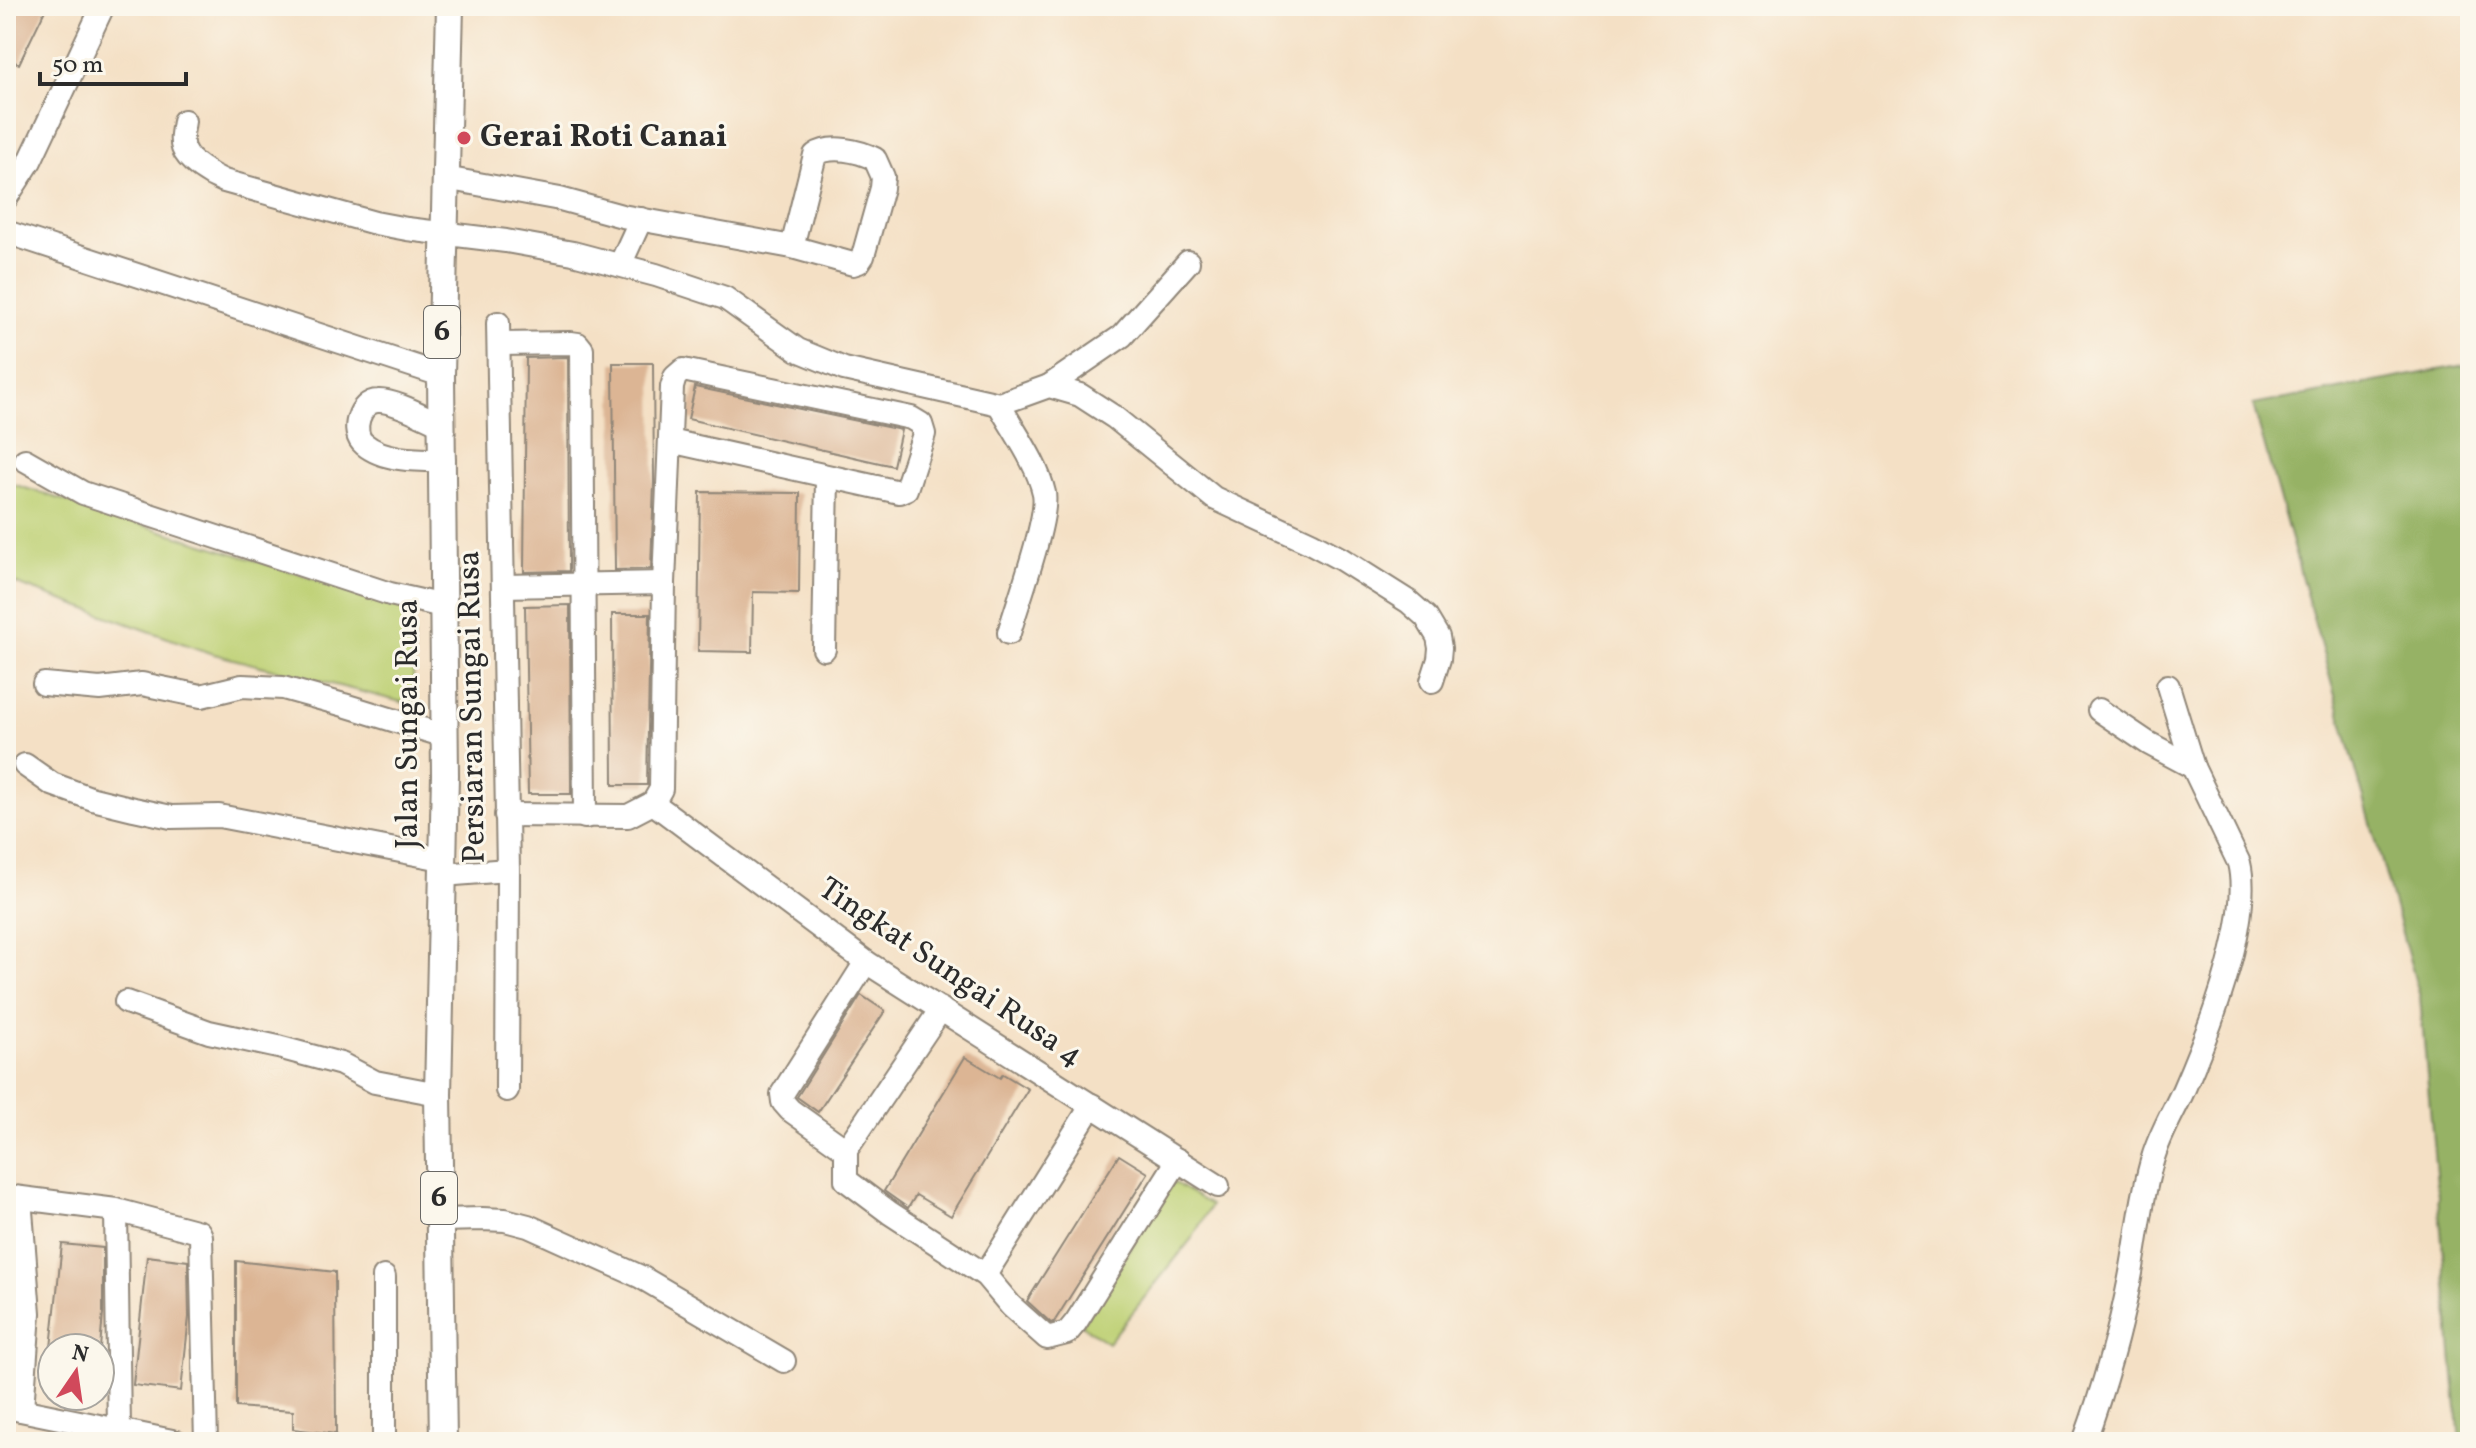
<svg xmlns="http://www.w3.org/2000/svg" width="2476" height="1448" font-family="Vollkorn,serif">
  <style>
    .green { fill: #bdd073; stroke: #747e4f; stroke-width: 2 }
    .forest { fill: #96b265; stroke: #606e48; stroke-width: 2 }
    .building { fill: #dcb594 }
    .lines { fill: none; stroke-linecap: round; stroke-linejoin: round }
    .minor-casing { stroke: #908678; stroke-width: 26 }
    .major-casing { stroke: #908678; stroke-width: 30 }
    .minor { stroke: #fff; stroke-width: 22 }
    .major { stroke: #fff; stroke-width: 26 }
    .poi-dot { fill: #d1495b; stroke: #fbf7ec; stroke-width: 3 }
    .labels { text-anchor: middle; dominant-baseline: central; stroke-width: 6; stroke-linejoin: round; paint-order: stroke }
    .shield { fill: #fbf7ec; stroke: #696865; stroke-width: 2 }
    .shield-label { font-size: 30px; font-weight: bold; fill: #2b2b2b }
    .poi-label { font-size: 32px; font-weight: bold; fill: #2b2b2b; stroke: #fbf7ec; text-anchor: start }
    .street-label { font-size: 32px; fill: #2b2b2b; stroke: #fbf7ec }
  </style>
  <rect width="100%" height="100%" fill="#fbf7ec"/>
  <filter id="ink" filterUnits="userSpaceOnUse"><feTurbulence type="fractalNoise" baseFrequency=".0125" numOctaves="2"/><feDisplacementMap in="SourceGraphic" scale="16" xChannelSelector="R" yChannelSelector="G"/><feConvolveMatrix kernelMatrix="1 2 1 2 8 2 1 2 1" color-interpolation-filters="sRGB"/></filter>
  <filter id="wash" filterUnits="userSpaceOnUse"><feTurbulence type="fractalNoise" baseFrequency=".006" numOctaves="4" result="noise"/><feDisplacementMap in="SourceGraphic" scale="32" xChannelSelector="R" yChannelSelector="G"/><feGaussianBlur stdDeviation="1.8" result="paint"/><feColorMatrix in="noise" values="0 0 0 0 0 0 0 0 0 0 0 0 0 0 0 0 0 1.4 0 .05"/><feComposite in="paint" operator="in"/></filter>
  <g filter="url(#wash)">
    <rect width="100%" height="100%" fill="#f4e0c5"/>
    <g class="green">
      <path d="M 6,482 L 414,610 L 413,705 L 210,653 L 6,580 Z"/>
      <path d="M 1173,1182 L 1211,1205 L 1193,1237 L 1108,1343 L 1081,1325 Z"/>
    </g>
    <path class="forest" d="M 2470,364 L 2470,1442 L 2460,1442 L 2420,997 L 2253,405 Z"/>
    <g id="blocks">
      <g class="building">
        <path d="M 6,6 L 47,6 L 19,64 L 6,58 Z"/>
        <path d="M 568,357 L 569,571 L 524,572 L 526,358 Z"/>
        <path d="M 613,363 L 653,363 L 654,483 L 651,569 L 615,570 Z"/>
        <path d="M 695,387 L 901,430 L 893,466 L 688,419 Z"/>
        <path d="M 700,492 L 800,493 L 799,593 L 753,592 L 752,652 L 698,651 Z"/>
        <path d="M 570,605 L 571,794 L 528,794 L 525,606 Z"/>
        <path d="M 612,614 L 650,614 L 647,785 L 613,785 Z"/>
        <path d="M 861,995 L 885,1011 L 818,1112 L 797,1097 Z"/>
        <path d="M 965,1057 L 1000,1078 L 1003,1074 L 1028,1089 L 951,1216 L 916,1195 L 908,1208 L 884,1191 Z"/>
        <path d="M 1119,1155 L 1148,1173 L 1054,1322 L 1051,1323 L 1027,1301 Z"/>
        <path d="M 62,1244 L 103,1248 L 103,1313 L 100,1348 L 51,1348 Z"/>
        <path d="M 147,1256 L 188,1261 L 189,1317 L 181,1391 L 133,1385 Z"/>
        <path d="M 236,1261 L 335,1272 L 336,1434 L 293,1429 L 293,1411 L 236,1407 Z"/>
      </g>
    </g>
  </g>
  <g filter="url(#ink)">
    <use href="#blocks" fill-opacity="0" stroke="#908678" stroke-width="2"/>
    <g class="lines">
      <defs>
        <g id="minor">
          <path d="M 184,121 C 183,129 180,140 183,148 C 188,162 210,175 224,181 L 375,223 L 407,229 L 506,241 L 573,253 L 656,275 L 725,298 L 798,350 L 844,369 L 999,404 L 1049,386 L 1080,395 L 1114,417 L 1214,498 L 1311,543 L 1341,559 L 1409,602 L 1426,617 L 1438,637 L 1440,648 L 1439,659 L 1432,681"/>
          <path d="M 445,178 L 560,199 L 622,216 L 792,247 L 853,264 L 859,262 L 863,256 L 882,188 L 883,177 L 875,159 C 859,151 831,144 815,155 L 792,247"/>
          <path d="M 6,198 L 30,161 L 103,6"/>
          <path d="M 6,232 L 441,375"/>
          <path d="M 620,265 L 641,219"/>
          <path d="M 498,323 L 508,870 L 507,1090"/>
          <path d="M 499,344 L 571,343 L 578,344 L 582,349 L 585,817"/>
          <path d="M 1049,386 L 1122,336 L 1188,262"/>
          <path d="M 999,404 C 1014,432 1037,462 1044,493 C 1049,518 1017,604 1009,633"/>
          <path d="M 443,425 C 426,418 395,400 378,401 C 359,401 350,433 364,444 C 384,461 419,460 444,460"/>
          <path d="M 25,460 L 83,493 L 390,594 L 443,606"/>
          <path d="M 503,586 L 664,583"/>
          <path d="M 824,649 L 827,477"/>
          <path d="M 44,684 L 100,689 L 142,684 L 201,696 L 242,686 L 283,688 L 344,705 L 445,736"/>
          <path d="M 2099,710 L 2148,743 L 2193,767"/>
          <path d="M 25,765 L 52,784 L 93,799 L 134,809 L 171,817 L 219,816 L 442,859"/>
          <path d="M 653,803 L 866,962 L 1218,1186"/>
          <path d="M 506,815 L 628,816 L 653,803 L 661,789 L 664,583 L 672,387 L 675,377 L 683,370 L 911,418 L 921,424 L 924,434 L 906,489 L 899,492 L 670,441"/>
          <path d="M 442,875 L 508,870"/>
          <path d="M 126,1002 L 209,1032 L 278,1047 L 341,1064 L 375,1082 L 438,1094"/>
          <path d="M 941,1009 L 846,1150 L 846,1180 L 890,1213 L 985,1275 L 1011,1306 L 1047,1338 L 1067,1333 L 1076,1322 L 1178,1160"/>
          <path d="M 846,1150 L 790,1110 L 783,1102 L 782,1094 L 866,962"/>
          <path d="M 6,1196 L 116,1210 L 199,1232 L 201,1236 L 206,1442"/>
          <path d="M 20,1198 L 29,1313 L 22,1410"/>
          <path d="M 116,1210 L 119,1430"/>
          <path d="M 440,1220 L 482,1219 L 505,1220 L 528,1226 L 641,1277 L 784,1361"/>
          <path d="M 985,1275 L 1092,1105"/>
          <path d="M 6,1407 L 177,1442"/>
          <path d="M 384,1442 L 384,1277"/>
          <path d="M 2084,1442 C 2104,1387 2119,1335 2130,1278 C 2138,1238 2141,1196 2153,1158 C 2160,1134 2173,1113 2183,1091 C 2207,1036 2253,921 2239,863 L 2193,767 L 2168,686"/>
        </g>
        <path id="major" d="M 443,1442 L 438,1094 L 445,775 L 441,375 L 450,6"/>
      </defs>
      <use href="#minor" class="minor-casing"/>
      <use href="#major" class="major-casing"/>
      <use href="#minor" class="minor"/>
      <use href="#major" class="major"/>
    </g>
  </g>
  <circle class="poi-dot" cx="464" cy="138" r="8"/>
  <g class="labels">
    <g class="shield">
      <rect x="424" y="306" width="36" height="52" rx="6"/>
      <rect x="421" y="1172" width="36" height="52" rx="6"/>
    </g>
    <g class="shield-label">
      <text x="442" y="332">6</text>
      <text x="439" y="1198">6</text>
    </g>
    <g class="poi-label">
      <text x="480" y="138">Gerai Roti Canai</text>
    </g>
    <g class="street-label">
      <text transform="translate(473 707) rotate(-91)">Persiaran Sungai Rusa</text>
      <text transform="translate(409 724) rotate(-90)">Jalan Sungai Rusa</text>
      <text transform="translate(950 973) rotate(34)">Tingkat Sungai Rusa 4</text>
    </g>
  </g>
  <rect width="2476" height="1448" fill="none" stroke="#fbf7ec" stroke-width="32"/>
  <g transform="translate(76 1372) rotate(13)"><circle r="38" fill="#fbf7ec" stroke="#a8a59f" stroke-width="2"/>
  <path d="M0-6L14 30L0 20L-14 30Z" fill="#d1495b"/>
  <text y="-12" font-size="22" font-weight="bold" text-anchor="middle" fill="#2b2b2b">N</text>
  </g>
  <path d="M40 72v12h146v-12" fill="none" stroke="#2b2b2b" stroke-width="4"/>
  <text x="52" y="72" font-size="24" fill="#2b2b2b" stroke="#fbf7ec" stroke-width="6" paint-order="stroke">50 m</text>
</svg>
